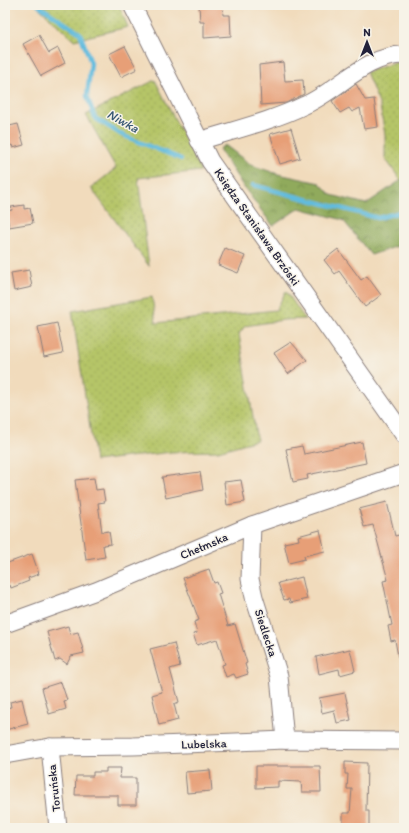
<svg xmlns="http://www.w3.org/2000/svg" width="409" height="833" font-family="Itim,sans-serif">
  <style>
    .grass { fill: url(#grass-dots); stroke: #6c7452 }
    .forest { fill: url(#forest-crowns); stroke: #59664c }
    .lines { fill: none; stroke-linecap: round; stroke-linejoin: round }
    .stream { stroke: #60bbde; stroke-width: 4.5 }
    .building { fill: #e79f77 }
    .minor-casing { stroke: #8a7e7c; stroke-width: 19 }
    .minor { stroke: #fff; stroke-width: 17 }
    .labels { text-anchor: middle; dominant-baseline: central; stroke-width: 3; stroke-linejoin: round; paint-order: stroke }
    .street-label { font-size: 12px; fill: #22223b; stroke: #f7f3e8 }
    .water-label { font-size: 13px; font-style: italic; fill: #385874; stroke: #f7f3e8 }
  </style>
  <defs>
    <pattern id="grass-dots" width="8" height="8" patternUnits="userSpaceOnUse"><rect width="8" height="8" fill="#b5c568"/><path d="M2 2h.1M6 6h.1" fill="none" stroke="#9ba95b" stroke-width="1.8" stroke-linecap="round"/></pattern>
    <pattern id="forest-crowns" width="20" height="18" patternUnits="userSpaceOnUse"><rect width="20" height="18" fill="#90aa5c"/><path d="M2 6a3 3 0 1 1 6 0M12 15a3 3 0 1 1 6 0" fill="none" stroke="#758a4d"/></pattern>
  </defs>
  <rect width="100%" height="100%" fill="#f7f3e8"/>
  <filter id="ink" filterUnits="userSpaceOnUse"><feTurbulence type="fractalNoise" baseFrequency=".025" numOctaves="2"/><feDisplacementMap in="SourceGraphic" scale="8" xChannelSelector="R" yChannelSelector="G"/><feConvolveMatrix kernelMatrix="1 2 1 2 8 2 1 2 1" color-interpolation-filters="sRGB"/></filter>
  <filter id="wash" filterUnits="userSpaceOnUse"><feTurbulence type="fractalNoise" baseFrequency=".012" numOctaves="4" result="noise"/><feDisplacementMap in="SourceGraphic" scale="16" xChannelSelector="R" yChannelSelector="G"/><feGaussianBlur stdDeviation="0.9" result="paint"/><feColorMatrix in="noise" values="0 0 0 0 0 0 0 0 0 0 0 0 0 0 0 0 0 1.4 0 .05"/><feComposite in="paint" operator="in"/></filter>
  <g filter="url(#wash)">
    <rect width="100%" height="100%" fill="#f1dbbc"/>
    <g class="grass">
      <path d="M 36,5 L 119,5 L 128,27 L 74,40 Z"/>
      <path d="M 404,60 L 404,178 L 401,181 L 385,158 L 385,135 L 380,106 L 366,72 Z"/>
      <path d="M 155,80 L 201,171 L 138,178 L 149,266 L 91,188 L 116,168 L 86,115 Z"/>
      <path d="M 286,291 L 305,319 L 283,320 L 245,326 L 239,334 L 257,440 L 218,451 L 172,452 L 95,461 L 72,311 L 152,297 L 156,323 L 276,310 Z"/>
    </g>
    <path class="forest" d="M 225,145 L 251,165 L 278,174 L 320,183 L 331,195 L 366,204 L 404,178 L 404,244 L 371,255 L 343,220 L 299,208 L 273,226 L 243,186 L 219,149 Z"/>
    <g class="lines">
      <g class="stream">
        <path d="M 38,5 L 80,33 L 91,63 L 87,96 L 95,118 L 122,135 L 181,159"/>
        <path d="M 253,185 L 378,218 L 404,211"/>
      </g>
    </g>
    <g id="blocks">
      <g class="building">
        <path d="M 199,5 L 222,5 L 223,15 L 230,15 L 231,36 L 204,38 L 204,22 L 200,22 Z"/>
        <path d="M 39,35 L 49,53 L 58,48 L 65,63 L 41,76 L 23,44 Z"/>
        <path d="M 125,46 L 137,69 L 121,77 L 109,54 Z"/>
        <path d="M 283,62 L 285,81 L 303,80 L 304,94 L 286,103 L 261,105 L 259,65 Z"/>
        <path d="M 356,84 L 365,100 L 374,99 L 378,127 L 364,129 L 360,108 L 352,112 L 349,108 L 340,113 L 332,101 Z"/>
        <path d="M 18,124 L 24,145 L 13,148 L 12,145 L 5,148 L 5,127 Z"/>
        <path d="M 291,128 L 300,158 L 280,164 L 270,134 Z"/>
        <path d="M 24,205 L 24,209 L 30,208 L 33,223 L 9,227 L 6,211 L 12,210 L 11,207 Z"/>
        <path d="M 225,248 L 245,256 L 238,273 L 218,265 Z"/>
        <path d="M 338,249 L 361,280 L 367,276 L 381,295 L 365,307 L 339,271 L 335,274 L 324,260 Z"/>
        <path d="M 29,270 L 32,287 L 14,291 L 11,273 Z"/>
        <path d="M 57,323 L 63,353 L 44,357 L 38,327 Z"/>
        <path d="M 291,342 L 307,360 L 288,374 L 274,353 Z"/>
        <path d="M 362,442 L 366,463 L 307,475 L 308,479 L 293,482 L 286,449 L 302,446 L 304,454 Z"/>
        <path d="M 200,472 L 203,490 L 166,498 L 162,477 Z"/>
        <path d="M 94,478 L 96,490 L 103,489 L 105,502 L 98,503 L 102,532 L 109,531 L 111,544 L 103,545 L 105,557 L 86,560 L 75,480 Z"/>
        <path d="M 241,480 L 245,502 L 227,505 L 224,482 Z"/>
        <path d="M 387,502 L 395,536 L 399,535 L 404,555 L 404,656 L 398,657 L 395,640 L 391,641 L 388,626 L 392,625 L 383,581 L 388,580 L 373,525 L 364,527 L 359,509 Z"/>
        <path d="M 320,530 L 325,551 L 304,556 L 305,559 L 289,563 L 284,543 L 299,540 L 298,536 Z"/>
        <path d="M 32,554 L 39,574 L 28,578 L 29,581 L 11,588 L 10,585 L 5,587 L 5,564 Z"/>
        <path d="M 209,569 L 214,583 L 217,582 L 221,593 L 218,594 L 228,626 L 235,624 L 247,663 L 245,664 L 248,674 L 236,678 L 234,674 L 226,677 L 222,665 L 225,664 L 217,639 L 197,645 L 193,634 L 197,633 L 194,622 L 199,620 L 183,578 Z"/>
        <path d="M 302,577 L 307,599 L 290,603 L 289,599 L 284,600 L 278,583 Z"/>
        <path d="M 68,626 L 70,634 L 78,632 L 84,653 L 71,656 L 67,664 L 60,659 L 55,661 L 47,632 Z"/>
        <path d="M 174,643 L 180,666 L 170,669 L 179,702 L 174,704 L 178,720 L 159,725 L 152,695 L 162,692 L 150,649 Z"/>
        <path d="M 350,649 L 355,671 L 340,675 L 339,669 L 319,674 L 316,657 Z"/>
        <path d="M 61,682 L 67,700 L 64,701 L 66,709 L 49,714 L 42,688 Z"/>
        <path d="M 345,693 L 351,720 L 337,723 L 334,710 L 322,713 L 319,698 Z"/>
        <path d="M 22,699 L 28,724 L 5,730 L 5,708 L 11,707 L 10,702 Z"/>
        <path d="M 345,762 L 367,763 L 366,811 L 369,811 L 369,828 L 343,828 L 343,813 L 350,813 L 352,789 L 347,789 L 348,774 L 345,774 Z"/>
        <path d="M 256,766 L 320,766 L 321,792 L 302,792 L 301,782 L 278,781 L 278,787 L 256,788 Z"/>
        <path d="M 106,768 L 121,768 L 120,778 L 136,778 L 136,805 L 118,805 L 118,795 L 75,795 L 76,776 L 93,776 L 93,772 L 106,772 Z"/>
        <path d="M 210,770 L 212,791 L 187,793 L 185,772 Z"/>
      </g>
    </g>
  </g>
  <g filter="url(#ink)">
    <use href="#blocks" fill-opacity="0" stroke="#8a7e7c" stroke-width="1"/>
    <g class="lines">
      <defs>
        <g id="minor">
          <path d="M 132,5 L 210,161 L 404,435"/>
          <path d="M 199,141 C 234,130 272,121 305,105 C 339,90 365,55 404,55"/>
          <path d="M 252,525 L 250,579 L 254,597 L 279,676 L 285,740"/>
          <path d="M 5,624 L 96,591 L 252,525 L 404,473"/>
          <path d="M 50,747 L 58,828"/>
          <path d="M 5,755 L 50,747 L 133,746 L 285,740 L 404,741"/>
        </g>
      </defs>
      <use href="#minor" class="minor-casing"/>
      <use href="#minor" class="minor"/>
    </g>
  </g>
  <g class="labels">
    <g class="street-label">
      <text transform="translate(257 227) rotate(55)">Księdza Stanisława Brzóski</text>
      <text transform="translate(204 546) rotate(-23)">Chełmska</text>
      <text transform="translate(266 633) rotate(72)">Siedlecka</text>
      <text transform="translate(204 744) rotate(-2)">Lubelska</text>
      <text transform="translate(54 788) rotate(-96)">Toruńska</text>
    </g>
    <g class="water-label">
      <text transform="translate(123 121) rotate(29)">Niwka</text>
    </g>
  </g>
  <rect width="409" height="833" fill="none" stroke="#f7f3e8" stroke-width="20"/>
  <g transform="translate(367 42)" stroke="#f7f3e8" stroke-width="3" paint-order="stroke">
  <path d="M0-3L7 15L0 10L-7 15Z" fill="#22223b"/>
  <text y="-6" font-size="11" font-weight="bold" text-anchor="middle" fill="#22223b">N</text>
  </g>
</svg>
